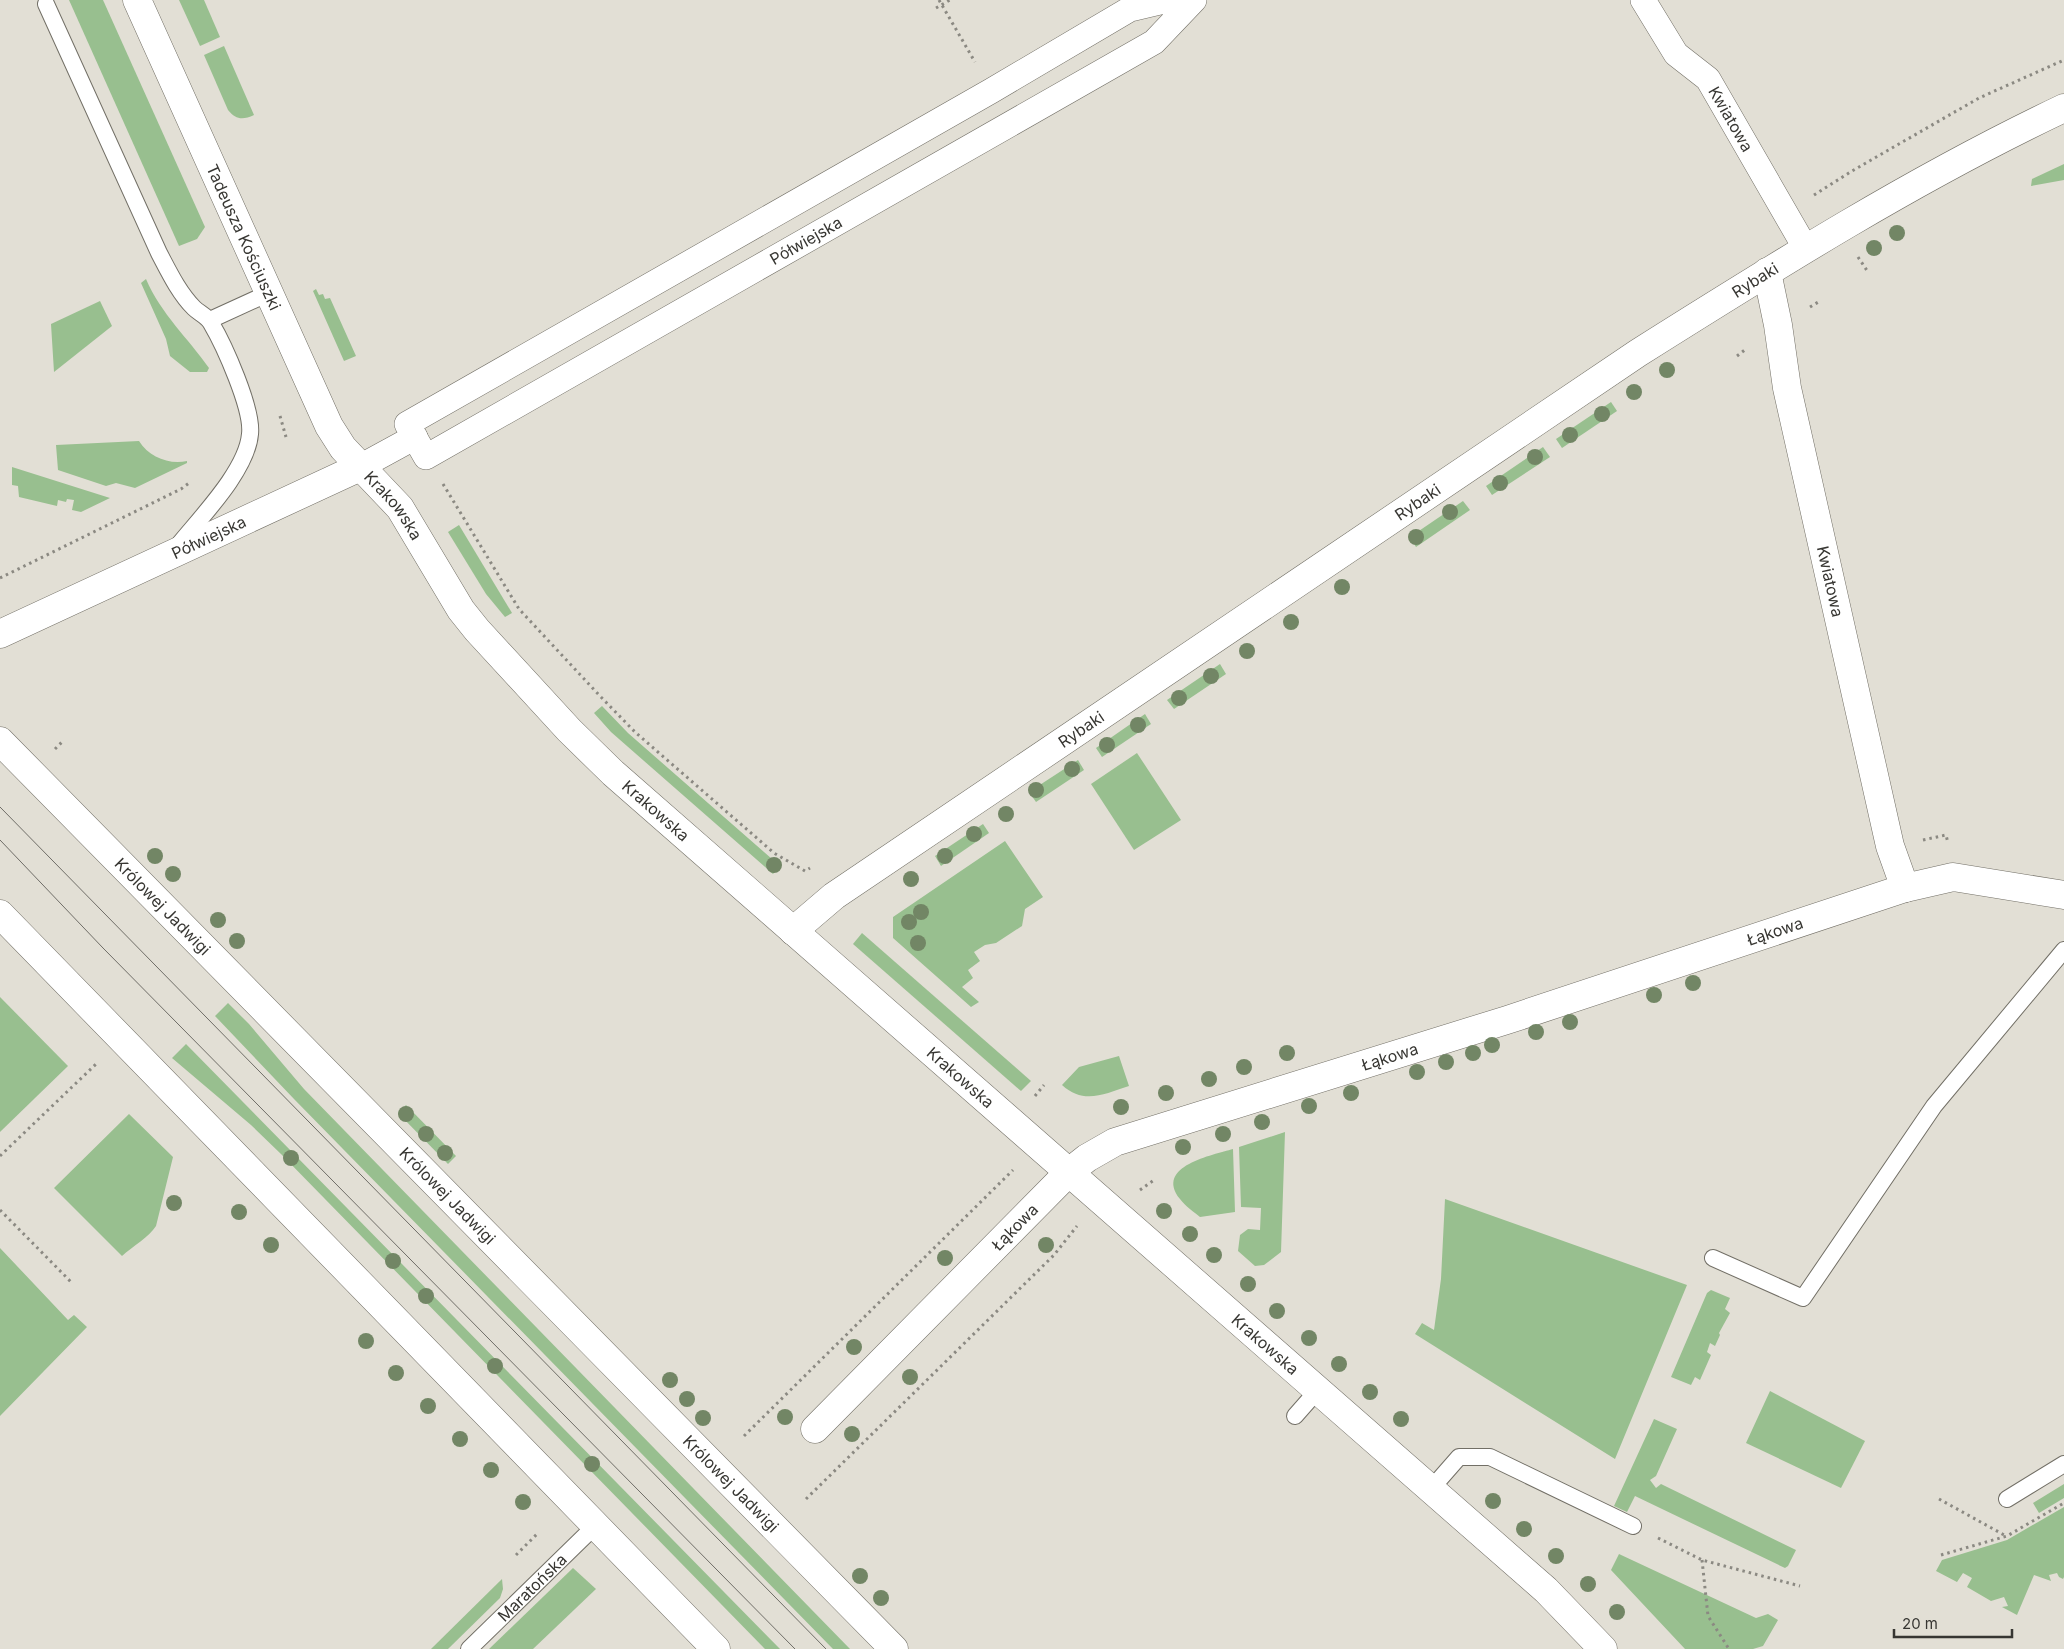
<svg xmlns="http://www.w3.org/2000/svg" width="2064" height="1649" font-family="Inter,sans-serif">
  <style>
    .green { fill: #98bf8f }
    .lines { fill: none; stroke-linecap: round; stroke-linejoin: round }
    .service-casing { stroke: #726f66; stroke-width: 18 }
    .pedestrian-casing { stroke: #726f66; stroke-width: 26 }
    .minor-casing { stroke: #726f66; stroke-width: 29 }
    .tertiary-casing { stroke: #726f66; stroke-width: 29 }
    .path { stroke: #8b8982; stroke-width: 3; stroke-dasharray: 2.5 4; stroke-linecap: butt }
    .service { stroke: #fff; stroke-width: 16 }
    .pedestrian { stroke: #fff; stroke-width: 25 }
    .minor { stroke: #fff; stroke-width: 28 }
    .tertiary { stroke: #fff; stroke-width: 28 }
    .tram { stroke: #6f6d67; stroke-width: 1 }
    .path-bridge { stroke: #8b8982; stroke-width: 3; stroke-dasharray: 2.5 4; stroke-linecap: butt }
    .tree { fill: #728665 }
    .labels { text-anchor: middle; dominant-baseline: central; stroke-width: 5; stroke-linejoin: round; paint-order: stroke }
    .street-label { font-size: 16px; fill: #373632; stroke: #e2dfd5 }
  </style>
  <rect width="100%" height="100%" fill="#e2dfd5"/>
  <g class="green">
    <path d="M 69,0 L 103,0 L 205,227 L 197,239 L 179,246 Z"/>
    <path d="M 179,0 L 204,0 L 220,37 L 200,46 Z"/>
    <path d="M 224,46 L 254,115 C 243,120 236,120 228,110 L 204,55 Z"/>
    <path d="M 2064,164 L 2064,180 L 2031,186 L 2032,179 Z"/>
    <path d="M 146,279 C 161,314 188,338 209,368 L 207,372 L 190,372 L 170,356 L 166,339 L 141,283 Z"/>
    <path d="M 316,289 L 319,295 L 323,294 L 325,299 L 330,298 L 356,356 L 344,361 L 313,291 Z"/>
    <path d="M 100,301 L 112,326 L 54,372 L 51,324 Z"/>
    <path d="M 1611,402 L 1617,411 L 1562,448 L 1556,439 Z"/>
    <path d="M 139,441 C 149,457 169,465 187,461 L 187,463 L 135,488 L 116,483 L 106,486 L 58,470 L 56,445 Z"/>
    <path d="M 1543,447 L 1550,457 L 1492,495 L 1486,486 Z"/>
    <path d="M 12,467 L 110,498 L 81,512 L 72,510 L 74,500 L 67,499 L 66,502 L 58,500 L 57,506 L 19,497 L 18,486 L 12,485 Z"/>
    <path d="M 1463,501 L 1470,510 L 1416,547 L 1410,537 Z"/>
    <path d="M 459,525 L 512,613 L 505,617 L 486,594 L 448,532 Z"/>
    <path d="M 1220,664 L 1226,674 L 1174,709 L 1167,700 Z"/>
    <path d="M 602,706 L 628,733 L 780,866 L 773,874 L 611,732 L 594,713 Z"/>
    <path d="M 1145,714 L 1151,724 L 1102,757 L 1096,748 Z"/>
    <path d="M 1137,753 L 1181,820 L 1134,850 L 1091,784 Z"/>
    <path d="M 1078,760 L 1084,770 L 1036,802 L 1029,792 Z"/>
    <path d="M 983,824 L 989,833 L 941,866 L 935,856 Z"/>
    <path d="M 1005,841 L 1043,897 L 1025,909 L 1022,926 L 996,943 L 985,945 L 974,952 L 980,961 L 968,970 L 973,978 L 962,987 L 979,1002 L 971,1007 L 893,938 L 893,917 Z"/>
    <path d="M 862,933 L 1031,1081 L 1021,1091 L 853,944 Z"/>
    <path d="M 0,997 L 68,1066 L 0,1132 Z"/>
    <path d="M 228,1003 L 249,1024 L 304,1089 L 850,1649 L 833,1649 L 294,1099 L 215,1016 Z"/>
    <path d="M 186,1044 L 780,1649 L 765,1649 L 281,1154 L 251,1125 L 172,1058 Z"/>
    <path d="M 1119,1056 L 1129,1086 C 1104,1094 1084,1105 1062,1085 L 1079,1067 Z"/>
    <path d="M 406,1105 L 456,1156 L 448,1164 L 398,1113 Z"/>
    <path d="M 129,1114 L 173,1157 L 156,1226 C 149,1237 133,1246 122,1256 L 54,1188 Z"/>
    <path d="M 1285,1132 L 1281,1252 L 1264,1265 L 1255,1266 L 1238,1251 L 1240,1235 L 1248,1229 L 1260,1230 L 1261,1208 L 1241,1207 L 1239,1147 Z"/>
    <path d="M 1233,1149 L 1235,1212 L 1200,1217 C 1194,1212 1185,1206 1180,1199 C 1154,1166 1213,1155 1233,1149 Z"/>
    <path d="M 1445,1199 L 1687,1285 L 1615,1459 L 1415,1334 L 1422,1323 L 1434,1330 L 1441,1279 Z"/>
    <path d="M 0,1248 L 68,1320 L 74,1315 L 87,1327 L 0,1416 Z"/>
    <path d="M 1711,1290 L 1730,1298 L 1725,1309 L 1730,1313 L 1719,1333 L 1720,1335 L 1715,1346 L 1710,1343 L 1707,1352 L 1711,1355 L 1700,1380 L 1695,1377 L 1691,1385 L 1671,1377 L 1707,1293 Z"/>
    <path d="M 1770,1391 L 1865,1441 L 1841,1488 L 1746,1443 Z"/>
    <path d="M 1654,1419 L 1677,1429 L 1656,1476 L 1650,1480 L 1656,1488 L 1661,1484 L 1796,1550 L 1788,1566 L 1785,1568 L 1635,1496 L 1627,1512 L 1614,1506 Z"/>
    <path d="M 2064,1484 L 2064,1498 L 2039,1513 L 2033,1503 Z"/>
    <path d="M 2064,1507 L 2064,1577 L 2063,1579 L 2059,1577 L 2057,1573 L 2049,1575 L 2051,1581 L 2034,1575 L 2017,1615 L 2002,1607 L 2008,1606 L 2004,1597 L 1991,1601 L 1967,1587 L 1972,1578 L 1963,1573 L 1957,1582 L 1936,1571 L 1942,1560 L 2007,1540 Z"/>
    <path d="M 1619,1554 L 1756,1618 L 1768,1614 L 1778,1620 L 1763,1646 L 1753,1649 L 1685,1649 L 1611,1570 Z"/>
    <path d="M 573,1568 L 596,1589 L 533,1649 L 489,1649 Z"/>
    <path d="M 502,1579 L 503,1589 L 500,1598 L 448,1649 L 431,1649 Z"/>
  </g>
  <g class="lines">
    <defs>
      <g id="service">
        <path d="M 46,4 L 159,253 C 169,272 179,293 194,308 C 199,313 207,316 211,323 C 224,345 253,409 250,434 C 247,471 199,519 176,548"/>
        <path d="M 210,320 L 269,293"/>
        <path d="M 1713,1258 L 1803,1298 L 1934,1106 L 2064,950"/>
        <path d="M 1295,1416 L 1317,1391"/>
        <path d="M 1431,1489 L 1459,1457 L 1490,1457 L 1633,1526"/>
        <path d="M 2007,1499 L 2064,1464"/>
        <path id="s1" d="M 469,1649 L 595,1526"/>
      </g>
      <g id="pedestrian">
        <path id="s2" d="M 1168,0 L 1130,9 L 991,91 L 407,424 L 426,457 L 1154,42 L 1194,0"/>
        <path id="s3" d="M 1643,0 L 1676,54 L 1708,79 L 1806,249"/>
        <path d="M 360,467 L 415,437"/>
      </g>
      <g id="minor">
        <path id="s4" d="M 137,0 L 329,426 L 343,448 L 400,508 L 461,610 L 477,630 L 569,730 L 613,773 L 1546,1590 L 1603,1649"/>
        <path id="s5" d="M 1767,272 L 1778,325 L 1787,388 L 1890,846 L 1905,888"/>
        <path id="s6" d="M 0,634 L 360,467"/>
        <path id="s7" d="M 793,931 L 834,896 L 1638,353 C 1776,266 1916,178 2064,108"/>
        <path id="s8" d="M 815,1429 L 1068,1173 L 1087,1158 L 1115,1142 L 1507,1020 L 1905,888 L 1953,877 L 2064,895"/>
      </g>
      <g id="tertiary">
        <path id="s9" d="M 0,741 L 894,1649"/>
        <path d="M 0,914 L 716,1649"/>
      </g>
    </defs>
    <use href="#service" class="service-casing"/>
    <use href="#pedestrian" class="pedestrian-casing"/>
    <use href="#minor" class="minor-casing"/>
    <use href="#tertiary" class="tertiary-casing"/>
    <g class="path">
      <path d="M 939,0 L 975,62"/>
      <path d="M 1814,195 L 1852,171 L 1979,98 L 2064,60"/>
      <path d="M 1858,257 L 1868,272"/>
      <path d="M 1810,307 L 1820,301"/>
      <path d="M 1737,356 L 1746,349"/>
      <path d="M 280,416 L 286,437"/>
      <path d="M 443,484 L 519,609 L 599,695 L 635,732 L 774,853 L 805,871 L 810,868"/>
      <path d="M 0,578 L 181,489 L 189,483"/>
      <path d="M 55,749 L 63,741"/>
      <path d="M 1923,840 L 1946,835 L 1948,843"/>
      <path d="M 1035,1096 L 1044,1085"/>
      <path d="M 0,1156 L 96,1064"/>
      <path d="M 1140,1190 L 1154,1180"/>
      <path d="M 0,1210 L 72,1283"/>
      <path d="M 744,1436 L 1013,1170"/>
      <path d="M 806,1499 L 1054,1255 L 1077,1226"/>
      <path d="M 1939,1499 L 2006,1536"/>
      <path d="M 1658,1538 L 1702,1560 L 1800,1586"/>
      <path d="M 516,1555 L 538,1533"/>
      <path d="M 1941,1555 L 2007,1536 L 2064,1503"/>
      <path d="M 1702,1560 L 1708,1616 L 1729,1649"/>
    </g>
    <use href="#service" class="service"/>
    <use href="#pedestrian" class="pedestrian"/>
    <use href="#minor" class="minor"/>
    <use href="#tertiary" class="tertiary"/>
    <g class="tram">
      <path d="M 0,807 L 826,1649"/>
      <path d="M 0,840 L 103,948 L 795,1649"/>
    </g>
    <path class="path-bridge" d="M 936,8 L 950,0"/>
  </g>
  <g class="tree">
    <circle cx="1897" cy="233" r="8"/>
    <circle cx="1874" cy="248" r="8"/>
    <circle cx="1667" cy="370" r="8"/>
    <circle cx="1634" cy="392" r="8"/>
    <circle cx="1602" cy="414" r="8"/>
    <circle cx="1570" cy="435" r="8"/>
    <circle cx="1535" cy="457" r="8"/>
    <circle cx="1500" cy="483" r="8"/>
    <circle cx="1450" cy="512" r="8"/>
    <circle cx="1416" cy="537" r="8"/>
    <circle cx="1342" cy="587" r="8"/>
    <circle cx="1291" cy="622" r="8"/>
    <circle cx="1247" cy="651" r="8"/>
    <circle cx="1211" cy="676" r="8"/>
    <circle cx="1179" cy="698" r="8"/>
    <circle cx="1138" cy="725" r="8"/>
    <circle cx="1107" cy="745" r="8"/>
    <circle cx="1072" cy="769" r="8"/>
    <circle cx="1036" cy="790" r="8"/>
    <circle cx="1006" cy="814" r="8"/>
    <circle cx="974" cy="834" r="8"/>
    <circle cx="155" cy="856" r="8"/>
    <circle cx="945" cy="856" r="8"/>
    <circle cx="774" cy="865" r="8"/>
    <circle cx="173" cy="874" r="8"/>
    <circle cx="911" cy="879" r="8"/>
    <circle cx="921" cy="912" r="8"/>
    <circle cx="218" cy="920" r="8"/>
    <circle cx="909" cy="922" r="8"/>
    <circle cx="237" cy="941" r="8"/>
    <circle cx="918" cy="943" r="8"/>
    <circle cx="1693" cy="983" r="8"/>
    <circle cx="1654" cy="995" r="8"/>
    <circle cx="1570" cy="1022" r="8"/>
    <circle cx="1536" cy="1032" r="8"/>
    <circle cx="1492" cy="1045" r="8"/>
    <circle cx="1287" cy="1053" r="8"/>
    <circle cx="1473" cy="1053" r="8"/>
    <circle cx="1446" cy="1062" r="8"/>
    <circle cx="1244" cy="1067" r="8"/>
    <circle cx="1417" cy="1072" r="8"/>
    <circle cx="1209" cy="1079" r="8"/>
    <circle cx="1166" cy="1093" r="8"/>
    <circle cx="1351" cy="1093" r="8"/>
    <circle cx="1309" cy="1106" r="8"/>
    <circle cx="1121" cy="1107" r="8"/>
    <circle cx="406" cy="1114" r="8"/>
    <circle cx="1262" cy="1122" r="8"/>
    <circle cx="426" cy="1134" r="8"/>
    <circle cx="1223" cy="1134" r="8"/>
    <circle cx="1183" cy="1147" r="8"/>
    <circle cx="445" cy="1153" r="8"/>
    <circle cx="291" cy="1158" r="8"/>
    <circle cx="174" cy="1203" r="8"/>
    <circle cx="1164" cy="1211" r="8"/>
    <circle cx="239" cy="1212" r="8"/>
    <circle cx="1190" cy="1234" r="8"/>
    <circle cx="271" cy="1245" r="8"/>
    <circle cx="1046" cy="1245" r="8"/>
    <circle cx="1214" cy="1255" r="8"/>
    <circle cx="945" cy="1258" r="8"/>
    <circle cx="393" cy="1261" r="8"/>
    <circle cx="1248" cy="1284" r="8"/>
    <circle cx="426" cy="1296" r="8"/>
    <circle cx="1277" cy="1311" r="8"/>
    <circle cx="1309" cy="1338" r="8"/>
    <circle cx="366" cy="1341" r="8"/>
    <circle cx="854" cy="1347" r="8"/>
    <circle cx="1339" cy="1364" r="8"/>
    <circle cx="495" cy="1366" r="8"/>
    <circle cx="396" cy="1373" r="8"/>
    <circle cx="910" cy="1377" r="8"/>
    <circle cx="670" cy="1380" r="8"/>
    <circle cx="1370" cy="1392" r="8"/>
    <circle cx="687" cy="1399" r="8"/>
    <circle cx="428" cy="1406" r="8"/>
    <circle cx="785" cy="1417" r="8"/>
    <circle cx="703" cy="1418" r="8"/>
    <circle cx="1401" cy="1419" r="8"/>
    <circle cx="852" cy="1434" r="8"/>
    <circle cx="460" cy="1439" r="8"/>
    <circle cx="592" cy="1464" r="8"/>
    <circle cx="491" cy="1470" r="8"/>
    <circle cx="1493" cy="1501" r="8"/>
    <circle cx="523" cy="1502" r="8"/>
    <circle cx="1524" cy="1529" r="8"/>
    <circle cx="1556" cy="1556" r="8"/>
    <circle cx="860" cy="1576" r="8"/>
    <circle cx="1588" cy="1584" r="8"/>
    <circle cx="881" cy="1598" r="8"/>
    <circle cx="1617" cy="1612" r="8"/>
  </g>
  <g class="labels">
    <g class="street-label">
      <text stroke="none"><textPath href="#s3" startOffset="150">Kwiatowa</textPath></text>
      <text stroke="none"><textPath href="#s4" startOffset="260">Tadeusza Kościuszki</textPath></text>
      <text stroke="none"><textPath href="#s2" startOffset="1348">Półwiejska</textPath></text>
      <text stroke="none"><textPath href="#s7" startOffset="1162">Rybaki</textPath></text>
      <text stroke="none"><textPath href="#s7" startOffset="758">Rybaki</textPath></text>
      <text stroke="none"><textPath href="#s4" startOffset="570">Krakowska</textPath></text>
      <text stroke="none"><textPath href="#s6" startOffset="230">Półwiejska</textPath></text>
      <text stroke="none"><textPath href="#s5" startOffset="316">Kwiatowa</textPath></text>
      <text stroke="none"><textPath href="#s7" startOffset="352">Rybaki</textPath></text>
      <text stroke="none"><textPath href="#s4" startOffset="975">Krakowska</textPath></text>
      <text stroke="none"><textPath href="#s9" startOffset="232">Królowej Jadwigi</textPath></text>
      <text stroke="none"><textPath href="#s8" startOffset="1109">Łąkowa</textPath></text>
      <text stroke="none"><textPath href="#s8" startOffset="704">Łąkowa</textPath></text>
      <text stroke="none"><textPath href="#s4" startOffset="1380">Krakowska</textPath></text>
      <text stroke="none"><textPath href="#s9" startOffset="638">Królowej Jadwigi</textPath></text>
      <text stroke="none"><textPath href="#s8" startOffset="284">Łąkowa</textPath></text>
      <text stroke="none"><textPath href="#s4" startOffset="1785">Krakowska</textPath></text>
      <text stroke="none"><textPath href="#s9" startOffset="1042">Królowej Jadwigi</textPath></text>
      <text stroke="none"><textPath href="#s1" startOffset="88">Maratońska</textPath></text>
    </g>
  </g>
  <path d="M1894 1629v8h118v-8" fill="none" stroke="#373632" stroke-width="2.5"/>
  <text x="1902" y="1629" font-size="15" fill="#373632" stroke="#e2dfd5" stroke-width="4" paint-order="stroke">20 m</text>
</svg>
